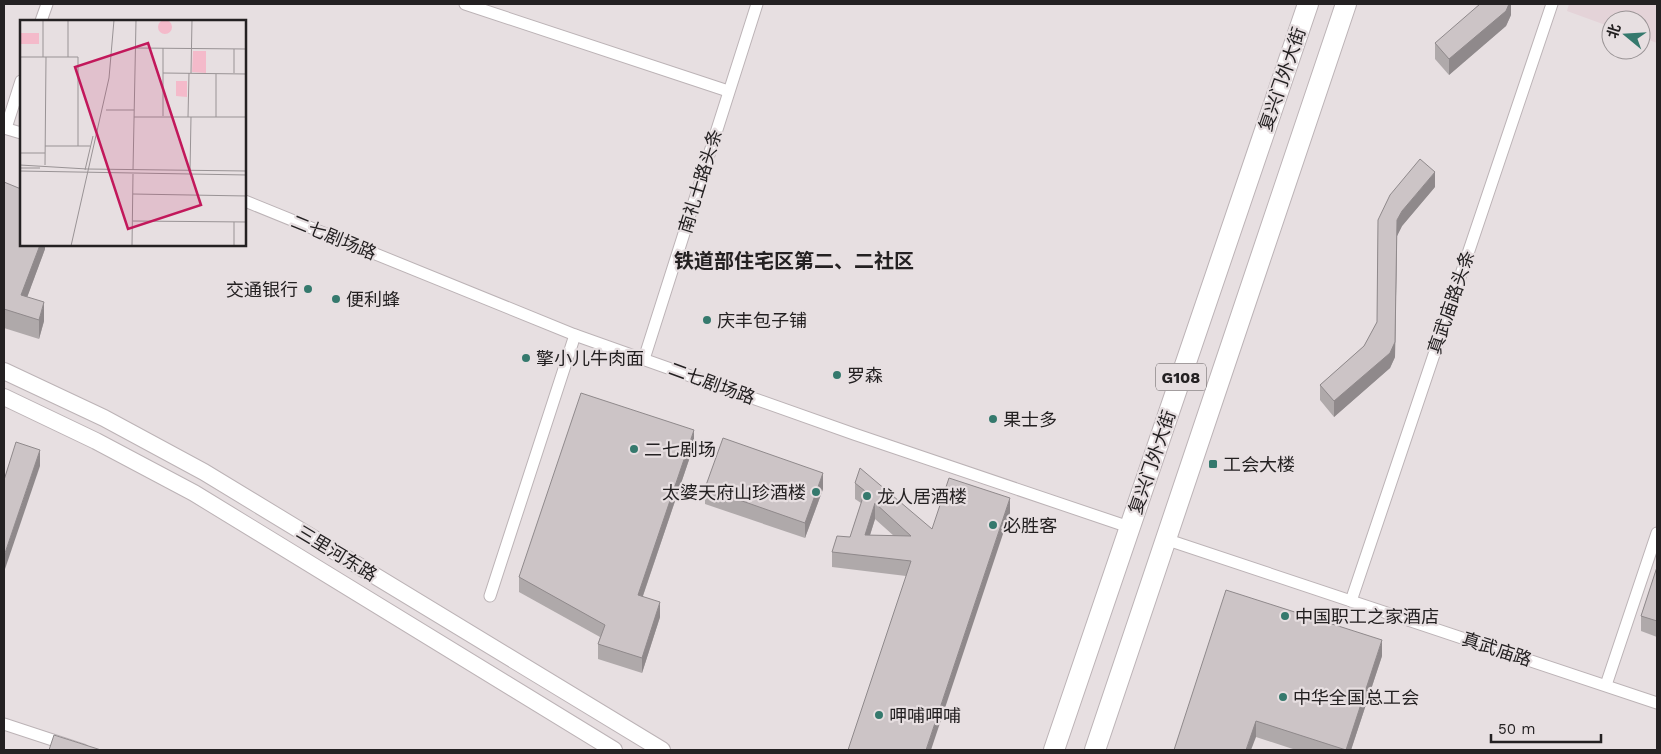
<svg xmlns="http://www.w3.org/2000/svg" width="1661" height="754" font-family="'Work Sans','Noto Sans SC',sans-serif">
  <style>
    .built { fill: #e4d3d8 }
    .lines { fill: none; stroke-linecap: round; stroke-linejoin: round }
    .minor-casing { stroke: #bcb3b6; stroke-width: 13 }
    .secondary-casing { stroke: #bcb3b6; stroke-width: 18 }
    .trunk-casing { stroke: #bcb3b6; stroke-width: 22 }
    .minor { stroke: #fff; stroke-width: 11 }
    .secondary { stroke: #fff; stroke-width: 16 }
    .trunk { stroke: #fff; stroke-width: 20 }
    .wall { fill: #afa9aa; fill-rule: evenodd }
    .shaded-wall { fill: #8f898b }
    .building { fill: #ccc4c6; stroke: #8f898b; fill-rule: evenodd }
    .poi-dot { fill: #35796d; stroke: #e7dfe1; stroke-width: 2 }
    .labels { text-anchor: middle; dominant-baseline: central; stroke-width: 4.5; stroke-linejoin: round; paint-order: stroke }
    .shield { fill: #e7dfe1; stroke: #5e5a5b; stroke-width: 1 }
    .shield-label { font-size: 16px; font-weight: bold; fill: #242122 }
    .street-label { font-size: 18px; fill: #242122; stroke: #e7dfe1 }
    .poi-label { font-size: 18px; fill: #242122; stroke: #e7dfe1; text-anchor: start }
    .quarter-label { font-size: 20px; font-weight: bold; fill: #242122; stroke: #e7dfe1 }
    .inset-road { fill: none; stroke: #999395; stroke-width: 1 }
    .view { fill: #c2185b; fill-opacity: 0.15; stroke: #c2185b; stroke-width: 2.5 }
    .inset-edge { fill: none; stroke: #242122; stroke-width: 2.5 }
  </style>
  <rect width="100%" height="100%" fill="#e7dfe1"/>
  <path class="built" d="M 1569,4 L 1657,4 L 1657,43 L 1641,37 L 1641,20 L 1611,20 L 1611,27 L 1567,11 Z"/>
  <g class="lines">
    <defs>
      <g id="minor">
        <path d="M 465,4 L 728,91"/>
        <path d="M 41,21 L 47,4"/>
        <path d="M 4,128 L 21,133"/>
        <path d="M 6,128 L 21,81"/>
        <path d="M 245,201 L 575,335 L 854,434 L 1129,527"/>
        <path d="M 644,359 L 757,4"/>
        <path d="M 1165,539 L 1657,703"/>
        <path d="M 490,596 L 575,335"/>
        <path d="M 1351,601 L 1552,4"/>
        <path d="M 1606,685 L 1657,533"/>
        <path d="M 4,724 L 83,750"/>
      </g>
      <g id="secondary">
        <path d="M 4,371 L 104,418 L 204,472 L 662,750"/>
        <path d="M 4,397 L 96,441 L 194,493 L 614,750"/>
      </g>
      <g id="trunk">
        <path d="M 1054,750 L 1308,4"/>
        <path d="M 1095,750 L 1346,4"/>
      </g>
    </defs>
    <use href="#minor" class="minor-casing"/>
    <use href="#secondary" class="secondary-casing"/>
    <use href="#trunk" class="trunk-casing"/>
    <use href="#minor" class="minor"/>
    <use href="#secondary" class="secondary"/>
    <use href="#trunk" class="trunk"/>
  </g>
  <g class="wall">
    <path d="M 1511,15 L 1506,26 L 1449,75 L 1435,59 L 1435,43 Z"/>
    <path d="M 4,182 L 45,245 L 45,249 L 27,297 L 44,321 L 39,339 L 4,328 Z"/>
    <path d="M 1435,187 L 1402,226 L 1397,236 L 1395,357 L 1390,368 L 1334,417 L 1320,400 L 1320,385 L 1364,346 L 1377,322 L 1378,220 Z"/>
    <path d="M 694,445 L 643,596 L 660,617 L 642,673 L 598,659 L 598,644 L 600,637 L 519,592 L 519,577 Z"/>
    <path d="M 855,483 L 932,529 L 1010,513 L 906,576 L 832,567 L 832,552 L 850,537 L 861,503 L 855,499 ZM 875,519 L 894,536 L 870,535 Z"/>
    <path d="M 705,488 L 823,489 L 805,538 L 705,504 Z"/>
    <path d="M 1657,567 L 1657,637 L 1641,631 L 1641,616 Z"/>
    <path d="M 1382,656 L 1351,750 L 1296,750 L 1256,737 L 1174,750 Z"/>
  </g>
  <g class="shaded-wall">
    <path d="M 1509,4 L 1511,4 L 1511,15 L 1506,26 L 1449,75 L 1449,59 Z"/>
    <path d="M 1435,172 L 1435,187 L 1402,226 L 1397,236 L 1395,357 L 1390,368 L 1334,417 L 1334,401 L 1390,353 L 1397,220 L 1402,211 Z"/>
    <path d="M 40,245 L 45,245 L 45,249 L 21,314 L 21,295 Z"/>
    <path d="M 44,302 L 44,321 L 39,339 L 39,320 Z"/>
    <path d="M 694,430 L 694,445 L 638,610 L 638,595 Z"/>
    <path d="M 40,450 L 40,466 L 4,572 L 4,556 Z"/>
    <path d="M 823,473 L 823,489 L 805,538 L 805,523 Z"/>
    <path d="M 1010,498 L 1010,513 L 931,750 L 926,750 Z"/>
    <path d="M 875,503 L 875,519 L 865,551 L 865,535 Z"/>
    <path d="M 660,602 L 660,617 L 642,673 L 642,658 Z"/>
    <path d="M 1382,640 L 1382,656 L 1351,750 L 1346,750 Z"/>
    <path d="M 1256,721 L 1256,737 L 1251,750 L 1246,750 Z"/>
  </g>
  <g class="building">
    <path d="M 1480,4 L 1509,4 L 1506,11 L 1449,59 L 1435,43 Z"/>
    <path d="M 1420,159 L 1435,172 L 1402,211 L 1397,220 L 1395,342 L 1390,353 L 1334,401 L 1320,385 L 1364,346 L 1377,322 L 1378,220 L 1390,195 Z"/>
    <path d="M 4,182 L 21,189 L 21,245 L 40,245 L 21,295 L 44,302 L 39,320 L 4,309 Z"/>
    <path d="M 581,393 L 694,430 L 638,595 L 660,602 L 642,658 L 598,644 L 605,625 L 519,577 Z"/>
    <path d="M 723,438 L 823,473 L 805,523 L 705,488 Z"/>
    <path d="M 16,442 L 40,450 L 4,556 L 4,480 Z"/>
    <path d="M 860,468 L 932,529 L 949,478 L 1010,498 L 926,750 L 848,750 L 911,561 L 832,552 L 837,536 L 850,537 L 865,491 L 855,483 ZM 875,503 L 911,536 L 865,535 Z"/>
    <path d="M 1657,567 L 1657,621 L 1641,616 Z"/>
    <path d="M 1226,590 L 1382,640 L 1346,750 L 1256,721 L 1246,750 L 1174,750 Z"/>
    <path d="M 54,735 L 101,750 L 49,750 Z"/>
  </g>
  <g class="poi-dot">
    <circle cx="308" cy="289" r="5"/>
    <circle cx="336" cy="299" r="5"/>
    <circle cx="707" cy="320" r="5"/>
    <circle cx="526" cy="358" r="5"/>
    <circle cx="837" cy="375" r="5"/>
    <circle cx="993" cy="419" r="5"/>
    <circle cx="634" cy="449" r="5"/>
    <rect x="1208" y="459" width="10" height="10" rx="2.5"/>
    <circle cx="816" cy="492" r="5"/>
    <circle cx="867" cy="496" r="5"/>
    <circle cx="993" cy="525" r="5"/>
    <circle cx="1285" cy="616" r="5"/>
    <circle cx="1283" cy="697" r="5"/>
    <circle cx="879" cy="715" r="5"/>
  </g>
  <g class="labels">
    <rect class="shield" x="1156" y="363.5" width="50" height="27" rx="4"/>
    <g class="shield-label">
      <text x="1181" y="377">G108</text>
    </g>
    <g class="street-label">
      <text transform="translate(1282 79) rotate(-71)">复兴门外大街</text>
      <text transform="translate(700 181) rotate(-73)">南礼士路头条</text>
      <text transform="translate(334 237) rotate(22)">二七剧场路</text>
      <text transform="translate(1451 302) rotate(-71)">真武庙路头条</text>
      <text transform="translate(712 383) rotate(20)">二七剧场路</text>
      <text transform="translate(1152 462) rotate(-71)">复兴门外大街</text>
      <text transform="translate(337 553) rotate(31)">三里河东路</text>
      <text transform="translate(1497 649) rotate(18)">真武庙路</text>
    </g>
    <g class="poi-label">
      <text x="298" y="289" text-anchor="end">交通银行</text>
      <text x="346" y="299">便利蜂</text>
      <text x="717" y="320">庆丰包子铺</text>
      <text x="536" y="358">擎小儿牛肉面</text>
      <text x="847" y="375">罗森</text>
      <text x="1003" y="419">果士多</text>
      <text x="644" y="449">二七剧场</text>
      <text x="1223" y="464">工会大楼</text>
      <text x="806" y="492" text-anchor="end">太婆天府山珍酒楼</text>
      <text x="877" y="496">龙人居酒楼</text>
      <text x="1003" y="525">必胜客</text>
      <text x="1295" y="616">中国职工之家酒店</text>
      <text x="1293" y="697">中华全国总工会</text>
      <text x="889" y="715">呷哺呷哺</text>
    </g>
    <g class="quarter-label">
      <text x="794" y="261">铁道部住宅区第二、二社区</text>
    </g>
  </g>
  <g transform="translate(20 20)">
    <rect width="226" height="226" fill="#e7dfe1"/>
    <path d="M138 7a7 7 0 1 1 14 0a7 7 0 1 1-14 0ZM 0,13 L 19,13 L 19,24 L 0,24 ZM 173,31 L 186,31 L 186,53 L 172,52 ZM 156,61 L 167,61 L 167,77 L 156,76 Z" fill="#f4baca"/>
    <path class="inset-road" d="M 116,28 L 227,29M 0,37 L 48,37 L 48,0M 23,37 L 23,0M 48,37 L 58,37 L 58,126M 143,53 L 227,54M 171,53 L 172,0M 214,53 L 214,29M 86,90 L 114,90M 143,96 L 143,28M 114,97 L 227,97M 168,97 L 169,53M 196,97 L 196,54M 25,126 L 70,126M 0,133 L 25,133M 0,145 L 67,149 L 227,151M 25,145 L 26,37M 0,148 L 20,148M 65,150 L 73,116M 113,150 L 116,0M 0,151 L 227,155M 170,151 L 171,97M 113,174 L 227,176M 113,201 L 227,202M 214,202 L 214,226M 51,226 L 89,58 L 94,0M 112,226 L 113,154"/>
    <path class="view" d="M 128,23 L 181,185 L 108,209 L 55,47 Z"/>
    <rect width="226" height="226" class="inset-edge"/>
  </g>
  <rect width="1661" height="754" fill="none" stroke="#242122" stroke-width="10"/>
  <g transform="translate(1626 35) rotate(288)"><circle r="24" fill="#e7dfe1" stroke="#999395"/>
  <path d="M0-4L9 19L0 12L-9 19Z" fill="#35796d"/>
  <text y="-8" font-size="14" font-weight="bold" text-anchor="middle" fill="#242122">北</text>
  </g>
  <path d="M1491 734v8h110v-8" fill="none" stroke="#242122" stroke-width="2.5"/>
  <text x="1498" y="734" font-size="15" fill="#242122" stroke="#e7dfe1" stroke-width="4" paint-order="stroke">50 m</text>
</svg>
